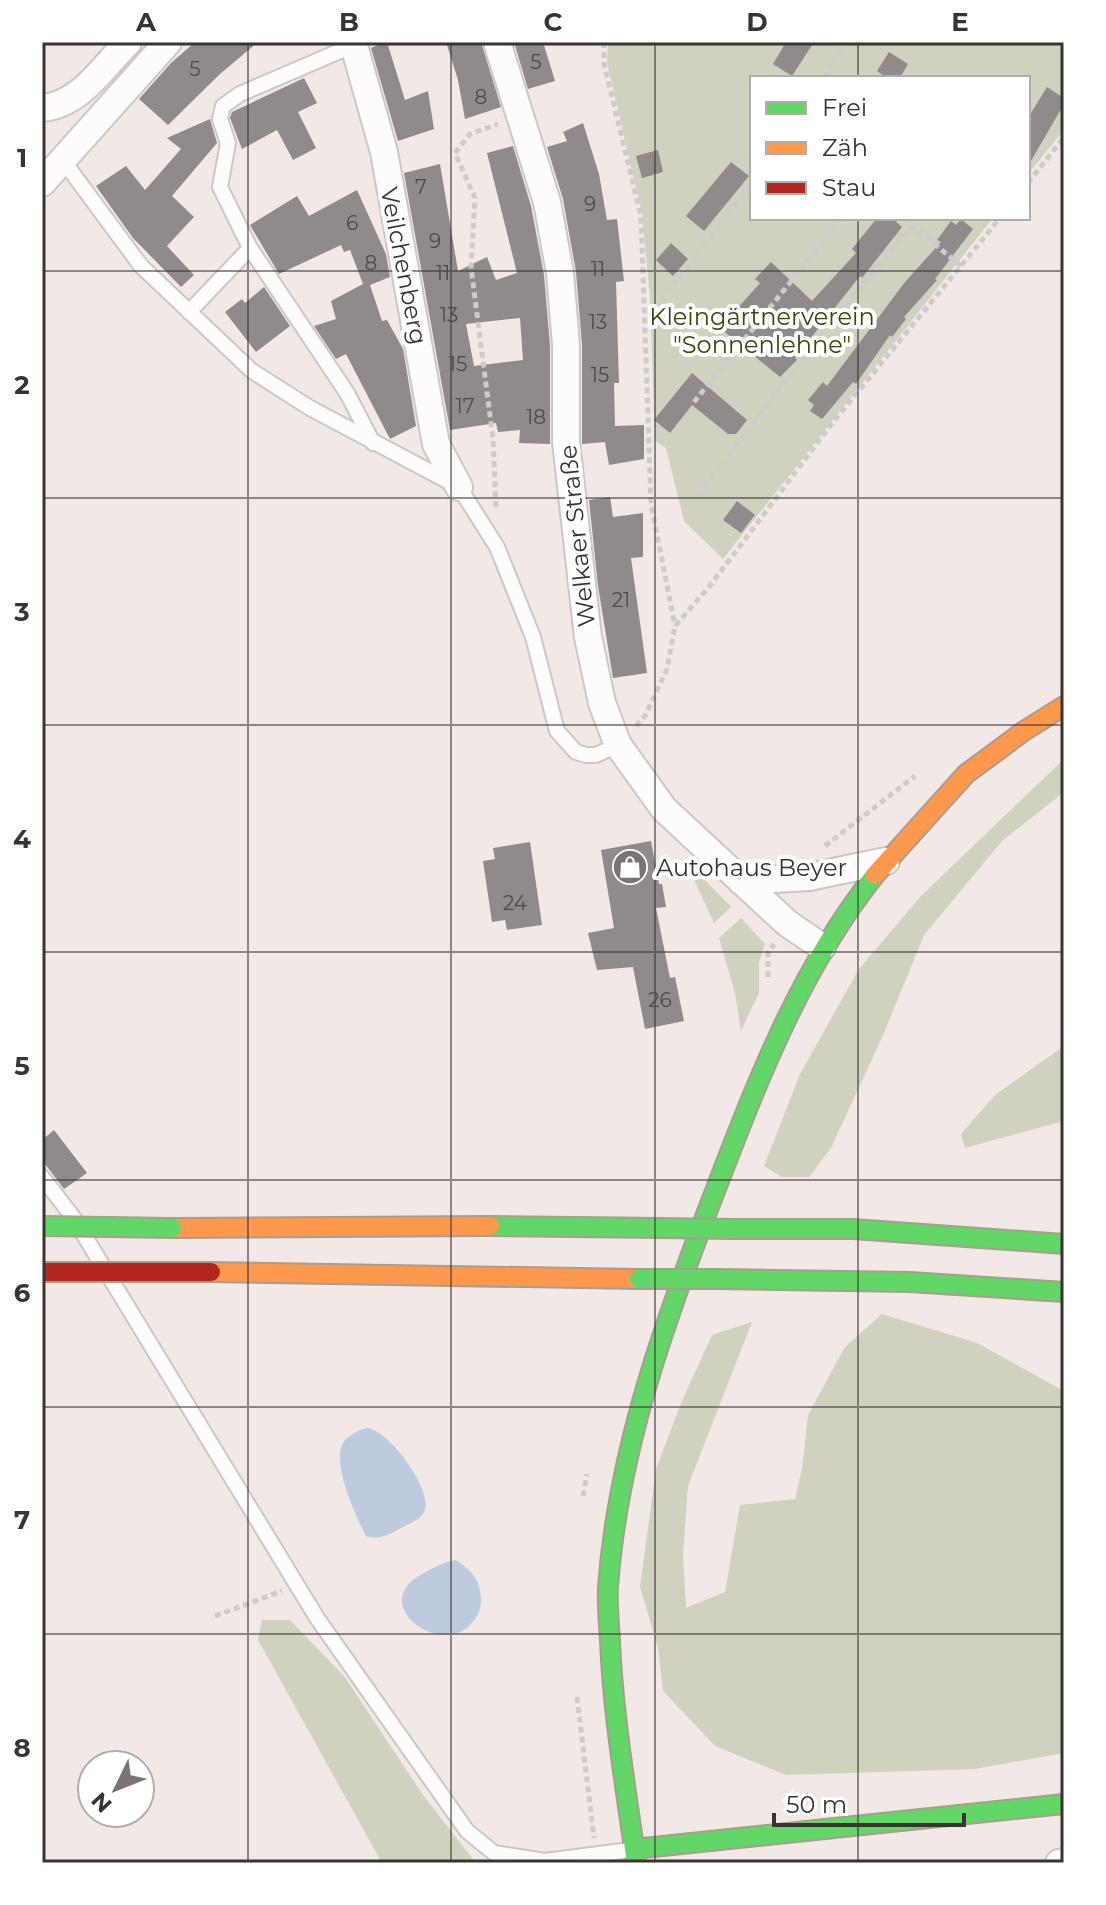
<svg xmlns="http://www.w3.org/2000/svg" width="1106" height="1905" viewBox="0 0 1106 1905" font-family="Montserrat,sans-serif">
<style>
.green{fill:#d0d1be}
.water{fill:#becade}
.building{fill:#908a8b;fill-rule:evenodd}
.lines{fill:none;stroke-linecap:round;stroke-linejoin:round}
.lane-casing{stroke:#cdc6c4;stroke-width:18}
.street-casing{stroke:#cdc6c4;stroke-width:30}
.fast-casing{stroke:#a69e8e;stroke-width:22}
.slow-casing{stroke:#a69e8e;stroke-width:22}
.path{stroke:#cecccb;stroke-width:5;stroke-dasharray:6 4;stroke-linecap:butt}
.lane{stroke:#fdfcfb;stroke-width:14}
.street{stroke:#fdfcfb;stroke-width:26}
.fast{stroke:#63d668;stroke-width:18}
.slow{stroke:#ff974d;stroke-width:18}
.fast-bridge-casing{stroke:#a69e8e;stroke-width:22;stroke-linecap:butt}
.jam-bridge-casing{stroke:#a69e8e;stroke-width:22;stroke-linecap:butt}
.fast-bridge{stroke:#63d668;stroke-width:18}
.jam-bridge{stroke:#b3261e;stroke-width:18}
.grid{fill:none;stroke:#393331;stroke-width:2;stroke-opacity:0.55}
.labels{text-anchor:middle;dominant-baseline:central;stroke-width:8;stroke-linejoin:round;paint-order:stroke}
.number-label{font-size:20px;fill:#4f4948}
.street-label{font-size:24px;fill:#393331;stroke:#fff}
.park-label{font-size:24px;fill:#3c470f;stroke:#fff}
.poi-label{font-size:24px;fill:#393331;stroke:#fff;text-anchor:start}
.neatline{fill:none;stroke:#393331;stroke-width:3}
.grid-label{font-size:26px;text-anchor:middle;font-weight:bold;fill:#393331}
</style>
<rect width="100%" height="100%" fill="#f2e9e7"/>
<path class="green" d="M 608,42 L 1064,42 L 1064,130 L 1028,174 L 1028,78 L 752,78 L 752,218 L 993,218 L 723,559 L 684,521 L 666,448 L 655,441 L 650,298 L 642,213 L 607,63 Z
M 1064,759 L 1064,792 L 1002,841 L 924,935 L 884,1033 L 831,1148 L 809,1177 L 782,1177 L 764,1166 L 800,1074 L 859,969 L 921,896 Z
M 685,860 L 731,907 L 714,923 Z
M 741,918 L 765,944 L 759,962 L 759,993 L 741,1031 L 735,993 L 719,938 Z
M 1064,1046 L 1064,1121 L 965,1148 L 961,1134 L 995,1095 Z
M 882,1314 L 977,1343 L 1064,1391 L 1064,1753 L 975,1769 L 786,1775 L 715,1746 L 663,1691 L 658,1648 L 640,1587 L 656,1469 L 681,1403 L 712,1335 L 752,1322 L 688,1486 L 683,1556 L 686,1608 L 725,1592 L 740,1505 L 795,1499 L 802,1469 L 808,1415 L 845,1347 Z
M 262,1620 L 290,1620 L 344,1676 L 423,1795 L 476,1863 L 382,1863 L 258,1640 Z"/>
<path class="water" d="M 367,1428 C 389,1430 432,1489 425,1510 C 422,1519 409,1524 401,1528 C 388,1535 380,1540 366,1536 C 356,1516 333,1467 342,1445 C 346,1436 358,1430 367,1428 Z
M 456,1560 C 472,1571 480,1579 481,1599 C 481,1611 477,1618 469,1626 C 437,1656 368,1603 422,1574 C 433,1568 443,1562 456,1560 Z"/>
<path class="building" d="M 195,42 L 258,42 L 220,74 L 168,125 L 139,99 L 171,63 Z
M 384,42 L 387,42 L 405,100 L 428,91 L 434,129 L 398,141 L 371,48 Z
M 446,42 L 481,42 L 501,107 L 465,119 L 458,80 Z
M 514,42 L 543,42 L 555,81 L 528,89 Z
M 786,42 L 814,42 L 792,76 L 773,64 Z
M 889,52 L 908,64 L 900,78 L 887,78 L 877,71 Z
M 304,78 L 317,103 L 298,112 L 316,148 L 293,160 L 277,130 L 242,149 L 230,118 L 232,112 Z
M 1047,87 L 1064,98 L 1064,104 L 1028,166 L 1028,118 Z
M 210,119 L 217,143 L 172,196 L 194,217 L 167,246 L 194,275 L 181,287 L 133,238 L 96,186 L 126,166 L 145,190 L 181,149 L 167,138 Z
M 583,123 L 599,174 L 607,220 L 617,219 L 624,281 L 616,282 L 619,383 L 614,383 L 615,426 L 644,425 L 644,459 L 609,465 L 605,442 L 582,444 L 582,345 L 576,272 L 563,199 L 547,147 L 567,141 L 563,132 Z
M 513,146 L 531,206 L 544,275 L 550,346 L 550,444 L 519,443 L 520,430 L 498,432 L 496,423 L 450,430 L 404,173 L 440,164 L 458,271 L 487,257 L 496,280 L 517,273 L 487,153 ZM 520,318 L 523,360 L 474,366 L 466,324 Z
M 658,150 L 663,172 L 642,178 L 636,156 Z
M 731,162 L 749,176 L 704,231 L 686,216 Z
M 357,190 L 386,254 L 390,277 L 370,285 L 382,321 L 387,320 L 403,349 L 416,426 L 390,439 L 346,354 L 336,359 L 314,326 L 336,319 L 331,301 L 363,284 L 350,250 L 344,252 L 341,245 L 279,274 L 250,225 L 297,196 L 309,216 Z
M 877,218 L 892,218 L 902,227 L 862,278 L 860,276 L 795,358 L 797,360 L 780,377 L 720,328 L 760,283 L 755,279 L 771,262 L 812,301 L 856,253 L 852,249 Z
M 961,219 L 973,229 L 935,279 L 937,280 L 904,317 L 906,319 L 892,337 L 890,335 L 856,384 L 853,382 L 822,419 L 810,411 L 814,405 L 808,400 L 823,382 L 827,386 L 905,282 L 941,242 L 937,240 L 951,221 L 956,225 Z
M 671,243 L 688,259 L 673,276 L 656,260 Z
M 264,287 L 290,326 L 256,352 L 225,312 L 242,299 L 245,303 Z
M 692,373 L 747,420 L 736,434 L 728,434 L 692,405 L 670,433 L 654,420 Z
M 610,497 L 613,517 L 643,513 L 643,557 L 631,558 L 647,673 L 613,678 L 598,586 L 589,500 Z
M 737,501 L 755,515 L 741,533 L 723,520 Z
M 651,841 L 659,884 L 662,884 L 666,907 L 656,908 L 670,978 L 675,977 L 684,1021 L 645,1029 L 633,967 L 597,970 L 588,933 L 614,928 L 601,850 Z
M 530,842 L 542,925 L 507,930 L 505,920 L 492,922 L 483,861 L 495,859 L 493,848 Z
M 54,1130 L 87,1173 L 64,1189 L 42,1160 L 42,1140 Z"/>
<g class="lines">
<g class="lane-casing">
<path id="lane" d="M 354,45 L 240,94 L 223,106 L 220,119 L 228,143 L 220,187 L 250,248 L 347,393 L 373,443
M 62,159 L 141,266 L 252,371 L 310,408 L 459,487 L 497,547 L 533,637 L 557,731 L 576,752 L 586,755 L 596,755 L 618,745
M 189,312 L 250,248
M 42,1177 L 73,1217 L 317,1618 L 467,1831 L 494,1853 L 545,1861 L 630,1850"/>
</g>
<g class="street-casing">
<path id="street" d="M 353,42 L 384,152 L 436,444 L 459,487
M 497,42 L 547,202 L 560,273 L 566,345 L 566,442 L 588,637 L 602,703 L 618,745 L 664,809 L 787,923 L 822,947
M 42,108 C 80,105 103,67 128,42
M 42,183 L 168,42
M 741,881 L 809,877 L 886,861
M 1059,1863 L 1064,1862"/>
</g>
<g class="fast-casing">
<path id="fast" d="M 490,1226 L 660,1228
M 735,1229 L 853,1229 L 1064,1244
M 717,1279 L 910,1282 L 1064,1292
M 634,1849 L 1064,1804
M 636,1863 C 626,1789 613,1715 610,1641 C 609,1623 607,1605 608,1587 C 618,1448 667,1315 717,1186 C 759,1077 801,968 875,875"/>
</g>
<g class="slow-casing">
<path id="slow" d="M 875,875 L 966,774 L 1024,731 L 1064,706
M 172,1228 L 490,1226
M 211,1272 L 639,1279"/>
</g>
<path class="path" d="M 604,42 L 604,64 L 641,216 L 651,504 L 675,626
M 824,78 L 843,42
M 1028,183 L 1064,137
M 903,218 L 961,266
M 654,309 L 752,185
M 694,402 L 842,218
M 698,495 L 823,332 L 912,226
M 496,507 L 493,439 L 471,267 L 475,198 L 455,153 L 470,134 L 498,124
M 636,726 L 645,716 L 667,669 L 675,626 L 709,587 L 830,426 L 1000,218
M 825,846 L 915,776
M 768,977 L 768,953 L 774,944
M 583,1496 L 587,1474
M 215,1616 L 282,1591
M 577,1697 L 594,1838"/>
<use href="#lane" class="lane"/>
<use href="#street" class="street"/>
<use href="#fast" class="fast"/>
<use href="#slow" class="slow"/>
<g class="fast-bridge-casing">
<path id="fast-bridge" d="M 42,1226 L 172,1228
M 660,1228 L 735,1229
M 639,1279 L 717,1279"/>
</g>
<g class="jam-bridge-casing">
<path id="jam-bridge" d="M 42,1272 L 211,1272"/>
</g>
<use href="#fast-bridge" class="fast-bridge"/>
<use href="#jam-bridge" class="jam-bridge"/>
</g>
<path class="grid" d="M 248,42 L 248,1863M 451,42 L 451,1863M 655,42 L 655,1863M 858,42 L 858,78M 858,218 L 858,1863M 42,271 L 1064,271M 42,498 L 1064,498M 42,725 L 1064,725M 42,952 L 1064,952M 42,1180 L 1064,1180M 42,1407 L 1064,1407M 42,1634 L 1064,1634"/>
<defs>
<g id="shop-disc" transform="scale(1.8)"><circle r="9.5" fill="#7a7371" stroke="#fff"/><path d="M-5-2.5h2.3a2.7 3.5 0 0 1 5.4 0H5L5.5 6h-11ZM-1.5-2.5h3a1.5 2.3 0 0 0-3 0Z" fill="#fff"/></g>
</defs>
<g fill-rule="evenodd">
<use href="#shop-disc" x="630" y="867"/>
</g>
<g class="labels">
<g class="number-label">
<text x="536" y="62">5</text>
<text x="195" y="69">5</text>
<text x="481" y="97">8</text>
<text x="421" y="187">7</text>
<text x="590" y="204">9</text>
<text x="352" y="223">6</text>
<text x="435" y="241">9</text>
<text x="371" y="263">8</text>
<text x="598" y="269">11</text>
<text x="443" y="273">11</text>
<text x="449" y="315">13</text>
<text x="598" y="322">13</text>
<text x="458" y="364">15</text>
<text x="600" y="375">15</text>
<text x="465" y="406">17</text>
<text x="536" y="417">18</text>
<text x="621" y="600">21</text>
<text x="515" y="903">24</text>
<text x="660" y="1000">26</text>
</g>
<g class="street-label">
<text transform="translate(404 266) rotate(79)">Veilchenberg</text>
<text transform="translate(577 536) rotate(-96)">Welkaer Straße</text>
</g>
<g class="park-label">
<text x="762" y="316">Kleingärtnerverein<tspan x="762" dy="28">"Sonnenlehne"</tspan></text>
</g>
<g class="poi-label">
<text x="656" y="867">Autohaus Beyer</text>
</g>
</g>
<rect width="1106" height="1905" fill="none" stroke="#ffffff" stroke-width="88"/>
<rect x="750" y="76" width="280" height="144" fill="#ffffff" stroke="#b0adad" stroke-width="2"/>
<rect x="766" y="102" width="40" height="12" fill="#63d668" stroke="#b0adad" stroke-width="2"/>
<text x="822" y="116" font-size="24" fill="#393331">Frei</text>
<rect x="766" y="142" width="40" height="12" fill="#ff974d" stroke="#b0adad" stroke-width="2"/>
<text x="822" y="156" font-size="24" fill="#393331">Zäh</text>
<rect x="766" y="182" width="40" height="12" fill="#b3261e" stroke="#b0adad" stroke-width="2"/>
<text x="822" y="196" font-size="24" fill="#393331">Stau</text>
<g transform="translate(116 1789) rotate(227)"><circle r="38" fill="#ffffff" stroke="#b0adad" stroke-width="2"/>
<path d="M0-6L14 30L0 20L-14 30Z" fill="#7a7371"/>
<text y="-12" font-size="22" font-weight="bold" text-anchor="middle" fill="#393331">N</text>
</g>
<path d="M774 1813v12h190v-12" fill="none" stroke="#393331" stroke-width="4"/>
<text x="786" y="1813" font-size="24" fill="#393331" stroke="#ffffff" stroke-width="6" paint-order="stroke">50 m</text>
<rect x="44" y="44" width="1018" height="1817" class="neatline"/>
<g class="grid-label">
<text x="146" y="31">A</text>
<text x="349" y="31">B</text>
<text x="553" y="31">C</text>
<text x="757" y="31">D</text>
<text x="960" y="31">E</text>
<text x="22" y="167">1</text>
<text x="22" y="394">2</text>
<text x="22" y="621">3</text>
<text x="22" y="848">4</text>
<text x="22" y="1075">5</text>
<text x="22" y="1302">6</text>
<text x="22" y="1529">7</text>
<text x="22" y="1757">8</text>
</g>
</svg>
